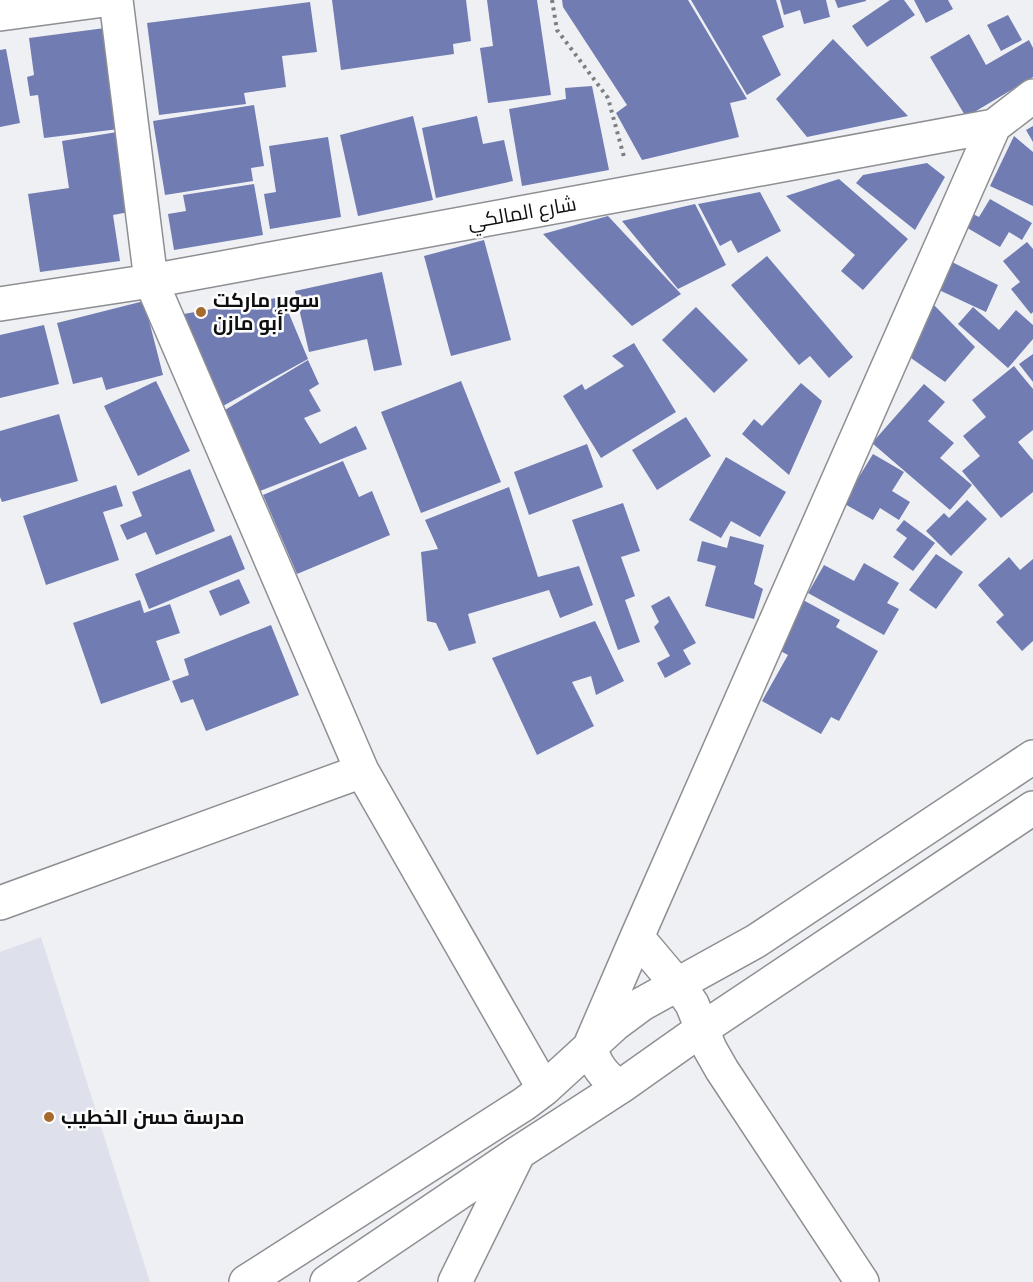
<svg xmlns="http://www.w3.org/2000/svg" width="1033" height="1282" viewBox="0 0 1033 1282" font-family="Karla,Cairo,sans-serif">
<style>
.built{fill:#dee1eb}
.building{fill:#707cb2}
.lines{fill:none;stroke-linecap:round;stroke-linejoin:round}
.minor-casing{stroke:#8e8f92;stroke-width:36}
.path{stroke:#7d7e80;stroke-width:4;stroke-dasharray:3 4.5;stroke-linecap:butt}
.minor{stroke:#fff;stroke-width:33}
.poi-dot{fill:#a66b2c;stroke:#fefefe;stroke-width:2}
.labels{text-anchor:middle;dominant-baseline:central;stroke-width:5;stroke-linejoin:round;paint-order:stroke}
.street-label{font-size:20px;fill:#0d0e0f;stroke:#fefefe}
.poi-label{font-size:20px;font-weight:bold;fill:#0d0e0f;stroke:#fefefe;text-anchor:start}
</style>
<rect width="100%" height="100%" fill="#eff0f4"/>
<path class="built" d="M 41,937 L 150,1282 L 0,1282 L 0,952 Z"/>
<path class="building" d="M 332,0 L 466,0 L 471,41 L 453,44 L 454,54 L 341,70 Z
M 487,0 L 537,0 L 551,95 L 488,103 L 480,48 L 493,46 Z
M 562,0 L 688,0 L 747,99 L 730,103 L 739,137 L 642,160 L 616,113 L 627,105 L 563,7 Z
M 691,0 L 776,0 L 784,27 L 762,36 L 781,75 L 747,95 Z
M 780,0 L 826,0 L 830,17 L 804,24 L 800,10 L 784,15 Z
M 835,0 L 866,0 L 866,1 L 838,8 Z
M 890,0 L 904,0 L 915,15 L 867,47 L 852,26 Z
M 914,0 L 948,0 L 953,9 L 926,23 Z
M 310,2 L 317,52 L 282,56 L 286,87 L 244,93 L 246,104 L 159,115 L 147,23 Z
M 1008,15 L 1022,40 L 1001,51 L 987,25 Z
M 105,28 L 119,129 L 44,138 L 38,95 L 30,96 L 27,77 L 34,75 L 29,38 Z
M 969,34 L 986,65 L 1029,40 L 1033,48 L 1033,77 L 966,117 L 930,57 Z
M 833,39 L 908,116 L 807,137 L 776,99 Z
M 6,49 L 20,123 L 0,127 L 0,50 Z
M 592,86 L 609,170 L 522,186 L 509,109 L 566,99 L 565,88 Z
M 254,105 L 264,166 L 251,168 L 253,181 L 165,195 L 153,121 Z
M 413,116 L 433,200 L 358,216 L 340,135 Z
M 477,116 L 483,144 L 504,140 L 513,181 L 436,198 L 422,128 Z
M 1033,126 L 1033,142 L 1026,130 Z
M 117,132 L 129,212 L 113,215 L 120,261 L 40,272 L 28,194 L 69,188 L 62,141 Z
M 1014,136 L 1033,152 L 1033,206 L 990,186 Z
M 328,137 L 341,217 L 270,229 L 264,194 L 276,192 L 269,146 Z
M 927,163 L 945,177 L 915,230 L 856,183 L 863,175 Z
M 839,179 L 908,239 L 863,290 L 841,271 L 855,255 L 786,196 Z
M 254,184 L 263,235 L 174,250 L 168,214 L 186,211 L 183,195 Z
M 760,192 L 781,231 L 738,253 L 731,240 L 720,246 L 698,204 Z
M 990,199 L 1032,223 L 1022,240 L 1009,232 L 1000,247 L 964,226 L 971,213 L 979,217 Z
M 695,204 L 726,265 L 678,289 L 622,221 Z
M 608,216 L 681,294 L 632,326 L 543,234 Z
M 484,240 L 511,340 L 451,356 L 424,256 Z
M 1027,242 L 1033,249 L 1033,312 L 1031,314 L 1011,289 L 1020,282 L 1003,261 Z
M 767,256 L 853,357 L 829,378 L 810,356 L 799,365 L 731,285 Z
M 952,262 L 998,285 L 986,312 L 939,290 Z
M 382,272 L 402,365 L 374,371 L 367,339 L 309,352 L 295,291 Z
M 282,297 L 308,359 L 223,406 L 172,316 Z
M 144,301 L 163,375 L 106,390 L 102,377 L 73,384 L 57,323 Z
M 933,304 L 975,347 L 945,382 L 911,358 Z
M 696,307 L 748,360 L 714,393 L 662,340 Z
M 973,307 L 999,330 L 1016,310 L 1033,325 L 1033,339 L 1008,368 L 958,324 Z
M 44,325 L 59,384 L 0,398 L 0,335 Z
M 634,343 L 676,412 L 601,458 L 563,396 L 582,384 L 585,390 L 624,366 L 612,356 Z
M 1033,354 L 1033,382 L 1019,364 Z
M 308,360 L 319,384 L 309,390 L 321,411 L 304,418 L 320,444 L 356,426 L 367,449 L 260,491 L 220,413 Z
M 1014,366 L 1033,389 L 1033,430 L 1018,442 L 1033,460 L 1033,492 L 1001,518 L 962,471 L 980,456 L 963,436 L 986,417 L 972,400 Z
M 156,381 L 190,451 L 138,476 L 104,406 Z
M 461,381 L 501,482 L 421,513 L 381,412 Z
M 801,383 L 822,401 L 789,475 L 742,434 L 754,419 L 762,426 Z
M 924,384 L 945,402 L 928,421 L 954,443 L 940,458 L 972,485 L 950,510 L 872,443 Z
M 59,414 L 78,481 L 2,502 L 0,497 L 0,431 Z
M 686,417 L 711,456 L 657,490 L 632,450 Z
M 587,444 L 603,487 L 529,515 L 514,472 Z
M 873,454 L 904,472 L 892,491 L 910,502 L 899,520 L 880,508 L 873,520 L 843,503 Z
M 726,457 L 786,492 L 760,537 L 731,521 L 721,538 L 689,520 Z
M 343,461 L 359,497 L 372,491 L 390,535 L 297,574 L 263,495 Z
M 190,469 L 215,531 L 156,555 L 146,532 L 127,540 L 120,525 L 142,516 L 132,492 Z
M 116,485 L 123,506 L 103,512 L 119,560 L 46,585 L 23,516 Z
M 509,487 L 538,577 L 579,566 L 593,605 L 560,618 L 549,590 L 468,614 L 476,643 L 449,651 L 436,623 L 427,621 L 421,552 L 438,549 L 425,520 Z
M 967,500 L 987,519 L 951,556 L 926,531 L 944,513 L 949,518 Z
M 623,503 L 640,551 L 621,557 L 635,596 L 625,600 L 640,642 L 618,650 L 572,520 Z
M 904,520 L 935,543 L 913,571 L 893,557 L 907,538 L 896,530 Z
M 231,535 L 245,569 L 149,609 L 135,574 Z
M 730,536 L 764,545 L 754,584 L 763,589 L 754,619 L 705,606 L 716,566 L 697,561 L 702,541 L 727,548 Z
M 936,554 L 963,572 L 936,609 L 909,590 Z
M 1009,557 L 1020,570 L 1033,559 L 1033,641 L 1022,651 L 996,622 L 1004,615 L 978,585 Z
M 864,563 L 899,583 L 887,603 L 899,609 L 884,635 L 808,593 L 824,565 L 854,581 Z
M 239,579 L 250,603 L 220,616 L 209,591 Z
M 669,596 L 696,643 L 683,650 L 691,664 L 665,678 L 657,663 L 670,656 L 654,627 L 659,622 L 651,606 Z
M 140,600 L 144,613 L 170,604 L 180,633 L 156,641 L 170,680 L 101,704 L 73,623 Z
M 803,600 L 840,620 L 836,627 L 878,651 L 839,721 L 831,717 L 821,734 L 762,701 L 788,655 L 775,648 Z
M 595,621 L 624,681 L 596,695 L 591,676 L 572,682 L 594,726 L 537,755 L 492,658 Z
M 271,625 L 299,695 L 206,731 L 193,699 L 181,703 L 172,681 L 189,675 L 184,659 Z"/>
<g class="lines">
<g class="minor-casing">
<path id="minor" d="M 116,0 L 151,281 L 362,771 L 544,1089
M 0,14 L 104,0
M 0,304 L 151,281 L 994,126 L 1033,96
M 0,903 L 362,771
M 637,937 L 685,994 L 692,1004 L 710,1049 L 722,1070 L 862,1282
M 620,1087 C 604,1077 595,1065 590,1046 L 637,937 L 994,126
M 246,1282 L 524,1104 L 544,1089 L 615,1024 L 642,1004 L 756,941 L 1033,757
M 327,1282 L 518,1153 L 620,1087 L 702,1029 L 1033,808
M 455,1282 L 518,1154"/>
</g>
<path class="path" d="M 552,0 L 557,30 L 608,98 L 624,157"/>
<use href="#minor" class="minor"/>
</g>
<g class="poi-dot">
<circle cx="201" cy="312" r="6"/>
<circle cx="49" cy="1117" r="6"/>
</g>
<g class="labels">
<g class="street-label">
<text transform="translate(522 213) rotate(-10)">شارع المالكي</text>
</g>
<g class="poi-label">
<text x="213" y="300">سوبر ماركت<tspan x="213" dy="23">أبو مازن</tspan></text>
<text x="61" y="1117">مدرسة حسن الخطيب</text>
</g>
</g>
</svg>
